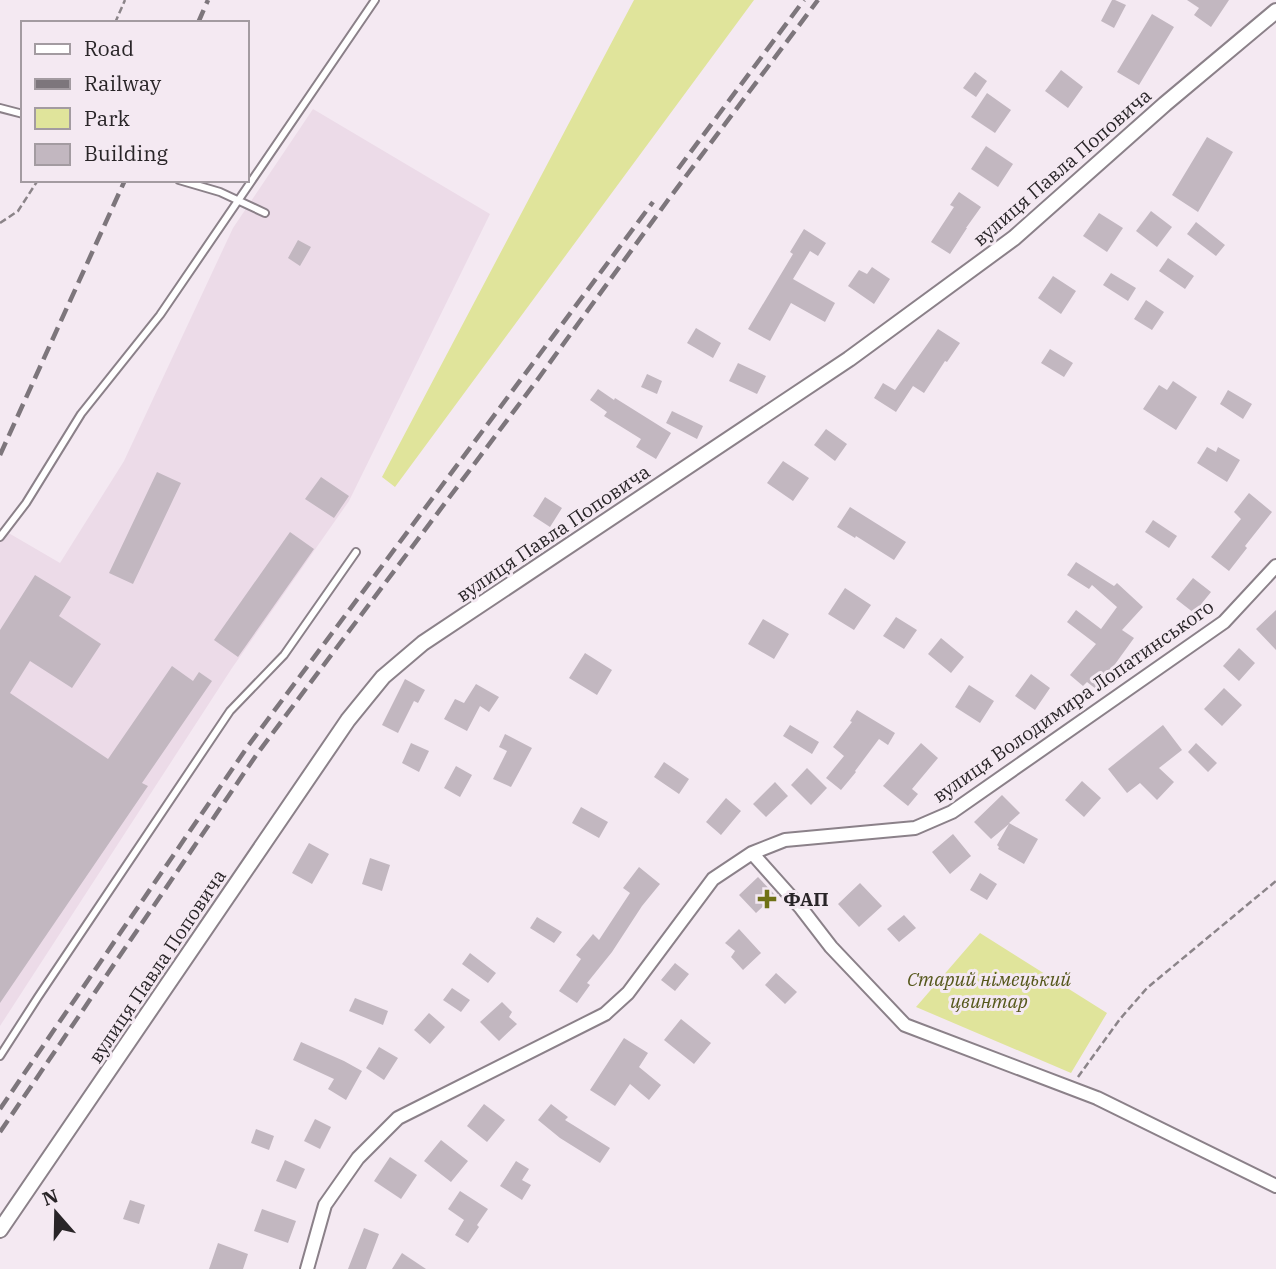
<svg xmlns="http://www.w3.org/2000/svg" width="1276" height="1269" viewBox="0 0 1276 1269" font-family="'IBM Plex Serif',serif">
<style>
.built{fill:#ecdbe8}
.green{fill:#e0e49b}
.building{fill:#c2b7c0}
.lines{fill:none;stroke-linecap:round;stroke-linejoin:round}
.service-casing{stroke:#8b8189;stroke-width:10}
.minor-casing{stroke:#8b8189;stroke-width:16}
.tertiary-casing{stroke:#8b8189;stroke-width:18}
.path{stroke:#8b8489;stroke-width:2.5;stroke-dasharray:7 3.5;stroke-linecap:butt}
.service{stroke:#fff;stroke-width:6}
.minor{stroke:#fff;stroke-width:12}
.tertiary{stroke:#fff;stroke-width:14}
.rail{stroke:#7d767c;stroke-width:4.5;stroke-dasharray:14 7;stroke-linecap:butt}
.poi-dot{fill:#6f7116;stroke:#f4e9f2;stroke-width:2.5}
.labels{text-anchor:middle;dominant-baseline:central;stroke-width:6;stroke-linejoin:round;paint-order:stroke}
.street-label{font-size:19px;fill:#292528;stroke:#f4e9f2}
.poi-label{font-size:19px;font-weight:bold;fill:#292528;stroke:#f4e9f2;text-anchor:start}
.park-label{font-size:19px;font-style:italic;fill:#56581c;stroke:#f4e9f2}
</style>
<rect width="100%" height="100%" fill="#f4e9f2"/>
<path class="built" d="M 313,109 L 490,214 L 349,501 L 232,668 L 0,1026 L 0,528 L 60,563 L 124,461 L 233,228 Z"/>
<path class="green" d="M 634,0 L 754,0 L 395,487 L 382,477 Z
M 980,933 L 1107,1013 L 1071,1073 L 916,1007 Z"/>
<path class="building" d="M 1112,0 L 1115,0 L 1126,5 L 1114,28 L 1101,21 Z
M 1187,0 L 1229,0 L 1211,27 L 1194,15 L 1199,8 Z
M 1152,14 L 1174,27 L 1139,85 L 1117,72 Z
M 1061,70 L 1083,87 L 1068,108 L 1045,91 Z
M 975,72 L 987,81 L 976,97 L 963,88 Z
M 987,93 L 1011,110 L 995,133 L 971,117 Z
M 1207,137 L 1233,152 L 1198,212 L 1172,195 Z
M 986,146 L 1013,164 L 998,187 L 971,169 Z
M 959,192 L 981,207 L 966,228 L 967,228 L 950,254 L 931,242 L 954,207 L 950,205 Z
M 1151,211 L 1172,227 L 1157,247 L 1136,231 Z
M 1099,213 L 1123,228 L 1107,252 L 1083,236 Z
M 1196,222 L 1225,245 L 1216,256 L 1187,234 Z
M 804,229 L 826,243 L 818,256 L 810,251 L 793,279 L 835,303 L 825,322 L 791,303 L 770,341 L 748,329 L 793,254 L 790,252 Z
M 298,240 L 311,247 L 300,266 L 288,258 Z
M 1168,258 L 1194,276 L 1185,289 L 1159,271 Z
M 872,267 L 890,279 L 874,304 L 848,286 L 859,270 L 867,274 Z
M 1111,273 L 1136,288 L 1128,301 L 1103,285 Z
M 1053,276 L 1076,291 L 1061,314 L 1038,298 Z
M 1146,300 L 1164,312 L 1152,330 L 1134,319 Z
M 696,328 L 721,343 L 713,358 L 687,343 Z
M 938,329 L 960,343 L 947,362 L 945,361 L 924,393 L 913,386 L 896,412 L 874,398 L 883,383 L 895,390 Z
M 1050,349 L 1073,363 L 1064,377 L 1041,363 Z
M 738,363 L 766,376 L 757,394 L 729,381 Z
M 647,374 L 662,381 L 657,394 L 641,387 Z
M 1173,381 L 1197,397 L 1176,430 L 1143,409 L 1159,385 L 1167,390 Z
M 598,389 L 614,400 L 615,398 L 671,433 L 656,459 L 636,447 L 641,439 L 604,416 L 607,412 L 590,400 Z
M 1228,390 L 1252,404 L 1243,419 L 1220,404 Z
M 672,411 L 703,426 L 697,439 L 666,423 Z
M 826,429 L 847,444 L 835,461 L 814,445 Z
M 1207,447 L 1216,452 L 1218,447 L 1240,460 L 1227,482 L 1197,463 Z
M 783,461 L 809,478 L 793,501 L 767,483 Z
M 157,472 L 181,483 L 133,584 L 109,573 Z
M 321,477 L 349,496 L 334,518 L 305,499 Z
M 1249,493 L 1272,512 L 1245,546 L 1247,548 L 1229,571 L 1211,557 L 1241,519 L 1234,512 Z
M 545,497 L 562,508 L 550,527 L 533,516 Z
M 850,507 L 906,542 L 894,560 L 856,536 L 855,538 L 837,527 Z
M 1153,520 L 1177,536 L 1169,548 L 1145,532 Z
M 290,532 L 314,549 L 238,657 L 214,640 Z
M 1076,562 L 1114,586 L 1117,583 L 1143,607 L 1122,630 L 1134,638 L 1105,678 L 1109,681 L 1100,692 L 1087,682 L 1083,686 L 1070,675 L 1096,644 L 1067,622 L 1076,610 L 1101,629 L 1117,607 L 1092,585 L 1089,589 L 1067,575 Z
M 35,575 L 71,597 L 59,616 L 101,644 L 72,688 L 30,661 L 10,693 L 108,759 L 172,666 L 193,681 L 199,672 L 212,681 L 142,783 L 148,786 L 0,1003 L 0,630 Z
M 1193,578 L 1211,592 L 1194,613 L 1176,599 Z
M 845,588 L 871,605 L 854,630 L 828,614 Z
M 1276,610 L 1276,650 L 1256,629 Z
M 896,617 L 917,630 L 904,649 L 883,636 Z
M 763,619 L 789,634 L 774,659 L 748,644 Z
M 941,638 L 964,657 L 951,673 L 928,654 Z
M 1239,648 L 1255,663 L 1239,681 L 1223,666 Z
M 585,653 L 612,670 L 597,695 L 569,678 Z
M 1031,674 L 1050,688 L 1035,710 L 1015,696 Z
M 405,679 L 425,690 L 418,703 L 414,701 L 398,733 L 382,725 Z
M 476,684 L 499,697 L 489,712 L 480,706 L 467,731 L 444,719 L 455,699 L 464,703 Z
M 969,685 L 994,701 L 980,723 L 955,707 Z
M 1224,688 L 1242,705 L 1222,726 L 1204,709 Z
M 857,710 L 895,733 L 888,745 L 879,739 L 855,771 L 856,772 L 841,790 L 826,778 L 844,756 L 833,747 L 852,722 L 850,721 Z
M 790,725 L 819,742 L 812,754 L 783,736 Z
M 1163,725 L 1182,750 L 1159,768 L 1174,782 L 1157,800 L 1140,783 L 1127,793 L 1108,769 Z
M 505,734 L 532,748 L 511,787 L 493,779 L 507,751 L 499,747 Z
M 411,743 L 429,751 L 419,772 L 402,763 Z
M 921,743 L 938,758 L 912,789 L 918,794 L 908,806 L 883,786 Z
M 1196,743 L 1217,763 L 1208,772 L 1188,752 Z
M 664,762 L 689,779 L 679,794 L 654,777 Z
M 456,766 L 472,775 L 460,797 L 444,788 Z
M 807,768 L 827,788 L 811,805 L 791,785 Z
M 1082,781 L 1101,798 L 1084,817 L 1065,800 Z
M 775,782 L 788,796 L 766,817 L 753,804 Z
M 1002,795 L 1020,813 L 1009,823 L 1038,839 L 1024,864 L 998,849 L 999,847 L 997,845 L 1009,824 L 991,839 L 974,822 Z
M 726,798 L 741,811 L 721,835 L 706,822 Z
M 581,807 L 608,822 L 599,838 L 572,823 Z
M 953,834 L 971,856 L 950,874 L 932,852 Z
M 309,843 L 329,854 L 312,884 L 292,873 Z
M 370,858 L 390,865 L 382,891 L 362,884 Z
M 639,867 L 660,884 L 642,906 L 612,952 L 587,983 L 590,985 L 577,1003 L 559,991 L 581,959 L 576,955 L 593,934 L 599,940 L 630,893 L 623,888 Z
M 980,873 L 997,884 L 987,900 L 970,890 Z
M 758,877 L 775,895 L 756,913 L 739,895 Z
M 860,883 L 882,906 L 859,927 L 838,904 Z
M 904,915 L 916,928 L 899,942 L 887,929 Z
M 537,917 L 562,932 L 554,943 L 530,928 Z
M 739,929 L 761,953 L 743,970 L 731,957 L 735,951 L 725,943 Z
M 470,953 L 496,973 L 488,983 L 462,964 Z
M 675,963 L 689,974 L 675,991 L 661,980 Z
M 776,973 L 797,992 L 785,1004 L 765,985 Z
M 452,988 L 470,1000 L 461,1012 L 443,1000 Z
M 355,998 L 388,1011 L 383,1025 L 349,1011 Z
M 502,1002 L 512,1012 L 509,1017 L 517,1024 L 499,1041 L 480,1022 Z
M 429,1013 L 445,1027 L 430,1044 L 414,1030 Z
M 681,1019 L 711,1043 L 694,1064 L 664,1040 Z
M 624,1038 L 648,1053 L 639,1067 L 661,1085 L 649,1100 L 630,1084 L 615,1106 L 590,1090 Z
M 301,1042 L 344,1061 L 362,1071 L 346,1100 L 328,1089 L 334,1079 L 293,1060 Z
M 379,1047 L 398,1058 L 384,1080 L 366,1068 Z
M 484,1104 L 505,1120 L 487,1142 L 467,1126 Z
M 551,1104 L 568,1117 L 565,1120 L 610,1148 L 600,1163 L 560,1138 L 538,1120 Z
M 315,1119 L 331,1127 L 320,1149 L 304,1141 Z
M 256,1129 L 274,1136 L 269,1150 L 251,1143 Z
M 441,1140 L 468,1161 L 451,1182 L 424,1161 Z
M 390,1157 L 417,1175 L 401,1199 L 374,1181 Z
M 285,1160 L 305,1169 L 296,1189 L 276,1181 Z
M 516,1161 L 529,1169 L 522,1180 L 531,1185 L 522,1200 L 500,1186 Z
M 460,1191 L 488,1209 L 477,1225 L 479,1227 L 468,1243 L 455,1235 L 464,1220 L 448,1209 Z
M 130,1200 L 145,1205 L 139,1224 L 123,1219 Z
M 262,1209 L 296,1221 L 288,1243 L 254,1231 Z
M 364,1228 L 379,1234 L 366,1269 L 348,1269 Z
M 218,1243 L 248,1254 L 243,1269 L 209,1269 Z
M 402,1253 L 426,1269 L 392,1269 Z"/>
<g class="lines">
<g class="service-casing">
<path id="service" d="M 0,108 L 23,114
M 179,180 L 220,192 L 265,213
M 0,537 L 26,503 L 81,414 L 160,315 L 375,0
M 0,1056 L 38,997 L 230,711 L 284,655 L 356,552"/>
</g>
<g class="minor-casing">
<path id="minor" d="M 752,853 L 801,908 L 831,947 L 905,1025 L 1097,1098 L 1276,1186
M 307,1269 L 325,1205 L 358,1158 L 398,1118 L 605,1014 L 628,993 L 713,879 L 752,853 L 785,840 L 915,828 L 952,812 L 1224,622 L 1276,566"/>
</g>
<g class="tertiary-casing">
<path id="tertiary" d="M 0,1230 L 348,720 L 383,677 L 423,643 L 849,359 L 1014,238 L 1165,104 L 1276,11"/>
</g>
<path class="path" d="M 115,23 L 125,0
M 0,223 L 18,211 L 38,180
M 1078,1077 L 1120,1019 L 1147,988 L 1276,881"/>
<use href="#service" class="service"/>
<use href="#minor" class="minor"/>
<use href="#tertiary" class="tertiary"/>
<path class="rail" d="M 198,23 L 208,0
M 678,169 L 804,0
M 0,455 L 125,180
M 0,1109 L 248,746 L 653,202
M 0,1132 L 257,754 L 535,383 L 668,200 L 818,0"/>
</g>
<path class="poi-dot" d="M763.5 888.5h7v7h7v7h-7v7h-7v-7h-7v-7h7z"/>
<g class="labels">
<g class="street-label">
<text transform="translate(1062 167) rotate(-41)">вулиця Павла Поповича</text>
<text transform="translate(553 533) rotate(-34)">вулиця Павла Поповича</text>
<text transform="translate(1073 701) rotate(-35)">вулиця Володимира Лопатинського</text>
<text transform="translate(157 966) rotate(-56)">вулиця Павла Поповича</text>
</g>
<g class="poi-label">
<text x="783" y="899">ФАП</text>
</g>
<g class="park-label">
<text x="989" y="979">Старий німецький<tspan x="989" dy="22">цвинтар</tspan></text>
</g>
</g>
<rect x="21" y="21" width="228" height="161" fill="#f4e9f2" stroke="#a39ba1" stroke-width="2"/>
<rect x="35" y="44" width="35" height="10" fill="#ffffff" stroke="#a39ba1" stroke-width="2"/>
<text x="84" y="56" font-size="21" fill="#292528">Road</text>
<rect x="35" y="79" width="35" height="10" fill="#7d767c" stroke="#a39ba1" stroke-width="2"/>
<text x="84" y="91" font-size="21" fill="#292528">Railway</text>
<rect x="35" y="108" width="35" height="21" fill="#e0e49b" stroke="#a39ba1" stroke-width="2"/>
<text x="84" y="126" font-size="21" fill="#292528">Park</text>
<rect x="35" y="144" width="35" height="21" fill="#c2b7c0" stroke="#a39ba1" stroke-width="2"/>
<text x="84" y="161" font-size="21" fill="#292528">Building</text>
<g transform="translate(56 1213) rotate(340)" stroke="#f4e9f2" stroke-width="5" paint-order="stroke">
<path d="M0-5L12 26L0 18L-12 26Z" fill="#292528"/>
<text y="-10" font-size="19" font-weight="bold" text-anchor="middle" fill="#292528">N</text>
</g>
</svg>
